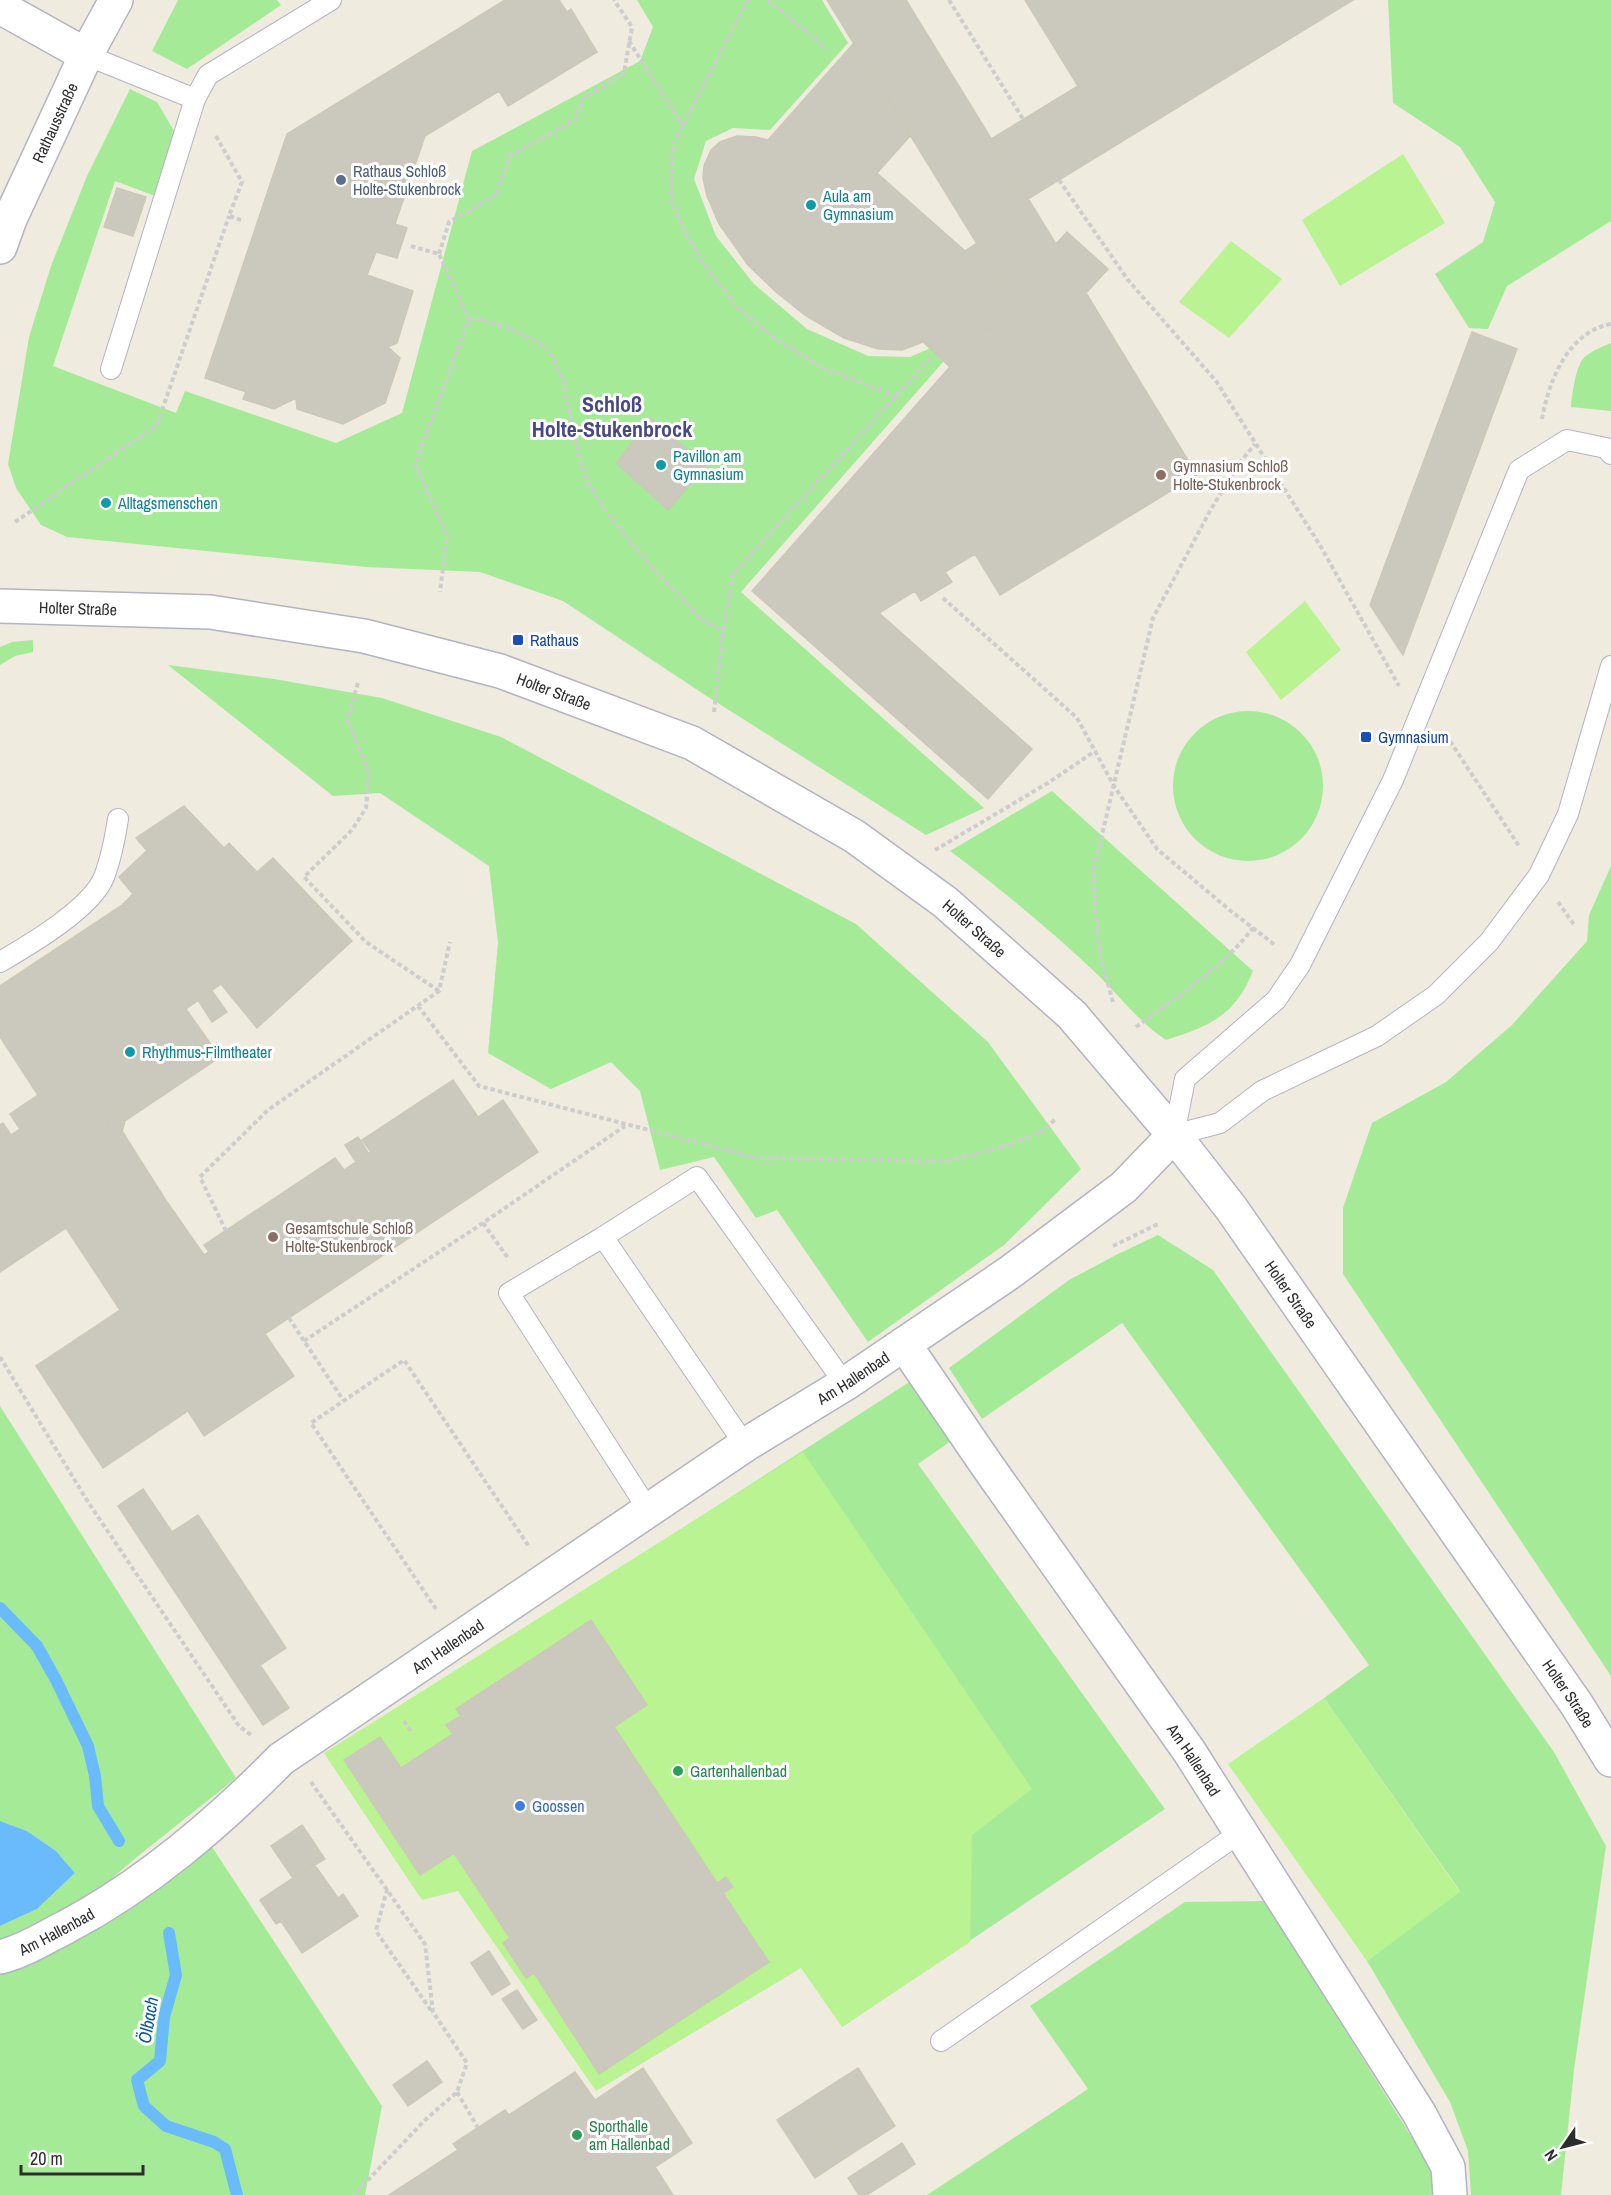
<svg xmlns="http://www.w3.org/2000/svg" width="1611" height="2195" viewBox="0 0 1611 2195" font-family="'Archivo Narrow',sans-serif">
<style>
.green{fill:#a5eb97}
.pitch{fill:#b9f392}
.water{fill:#69bbfb}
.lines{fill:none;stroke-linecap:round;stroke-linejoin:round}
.stream{stroke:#69bbfb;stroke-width:12}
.building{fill:#cbc9bd;stroke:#ccc8b8;stroke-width:1.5}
.service-casing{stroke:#b3b3c2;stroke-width:22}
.minor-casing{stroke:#b3b3c2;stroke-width:36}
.tertiary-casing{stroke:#b3b3c2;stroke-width:36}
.path{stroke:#cdcdcd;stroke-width:4;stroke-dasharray:4.5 3;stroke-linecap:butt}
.service{stroke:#fff;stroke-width:20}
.minor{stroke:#fff;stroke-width:33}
.tertiary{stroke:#fff;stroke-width:33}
.service-dot{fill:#5c6f8a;stroke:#fff;stroke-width:2}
.culture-dot{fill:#0f9aa8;stroke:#fff;stroke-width:2}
.education-dot{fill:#8d6e63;stroke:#fff;stroke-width:2}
.transit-dot{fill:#1a4fb4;stroke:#fff;stroke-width:2}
.leisure-dot{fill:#2e9e5b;stroke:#fff;stroke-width:2}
.shop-dot{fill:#3f7fe0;stroke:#fff;stroke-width:2}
.labels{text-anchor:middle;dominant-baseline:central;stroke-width:6;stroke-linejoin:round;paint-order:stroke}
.street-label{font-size:16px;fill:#2d2d2d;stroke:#fff}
.service-label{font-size:16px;fill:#4e5e75;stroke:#fff;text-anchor:start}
.culture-label{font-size:16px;fill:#0d838f;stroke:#fff;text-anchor:start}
.education-label{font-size:16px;fill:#785e54;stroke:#fff;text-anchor:start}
.transit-label{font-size:16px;fill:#164399;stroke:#fff;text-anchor:start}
.leisure-label{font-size:16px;fill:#27864d;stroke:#fff;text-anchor:start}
.shop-label{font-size:16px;fill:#366cbe;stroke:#fff;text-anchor:start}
.water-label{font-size:18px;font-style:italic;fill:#0055af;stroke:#fff}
.district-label{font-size:22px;font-weight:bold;fill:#484984;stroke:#fff}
</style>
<rect width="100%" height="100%" fill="#f0ebdf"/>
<path class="green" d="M 178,0 L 277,0 L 281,5 L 187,69 L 152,51 Z
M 637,0 L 822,0 L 848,43 L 770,130 L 733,128 L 706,141 L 694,179 L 716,236 L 754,284 L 807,329 L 868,356 L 910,357 L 933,347 L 958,345 L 741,592 L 984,808 L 926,835 L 702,693 L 563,601 L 480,572 L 366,567 L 67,537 L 41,525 L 16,488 L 8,464 L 29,337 L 51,266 L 87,176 L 130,89 L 157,102 L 177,136 L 155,196 L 115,181 L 53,366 L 176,413 L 185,391 L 336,443 L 402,413 L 472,151 L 640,61 L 653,27 Z
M 1388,0 L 1611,0 L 1611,221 L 1507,286 L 1488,329 L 1469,328 L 1435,274 L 1483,242 L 1495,202 L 1460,147 L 1393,103 Z
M 1611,343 L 1611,411 L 1571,407 C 1572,395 1575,371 1582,360 C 1588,352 1602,347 1611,343 Z
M 33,640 L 33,652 L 15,656 L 0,665 L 0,647 L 12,642 Z
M 168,665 L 274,679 L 382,698 L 501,737 L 856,924 L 988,1042 L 1081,1169 L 1004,1245 L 868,1342 L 777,1210 L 756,1218 L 714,1157 L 660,1170 L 640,1091 L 611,1062 L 551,1089 L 488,1053 L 498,943 L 489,866 L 380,793 L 333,796 Z
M1173 786a75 75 0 1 1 150 0a75 75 0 1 1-150 0Z
M 1052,791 L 1253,971 C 1235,1016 1210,1026 1166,1040 C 1140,1023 1121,998 1099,976 C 1052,931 1002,890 950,851 Z
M 1611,866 L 1611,1676 L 1343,1274 L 1343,1208 L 1372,1123 L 1446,1082 L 1512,1025 L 1587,941 L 1589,915 Z
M 1158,1235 L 1213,1270 L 1554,1752 L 1606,1846 L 1574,2070 L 1561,2195 L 1471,2195 L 1468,2151 L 1450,2102 L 1367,1961 L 1460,1891 L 1324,1698 L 1369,1665 L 1122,1323 L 982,1419 L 949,1368 L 1069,1280 L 1116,1255 Z
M 914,1379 L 951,1441 L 918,1464 L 1165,1809 L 842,2027 L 613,1573 Z
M 0,1406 L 236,1778 L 137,1857 L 82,1904 L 0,1943 L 0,1926 L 37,1909 L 75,1873 L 56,1851 L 27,1831 L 0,1821 Z
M 212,1847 L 382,2106 L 365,2195 L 0,2195 L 0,1971 L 106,1923 Z
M 1265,1901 L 1435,2175 L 1436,2195 L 927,2195 L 1088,2089 L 1030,2006 L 1185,1902 Z"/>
<path class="pitch" d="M 1403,154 L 1445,223 L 1340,286 L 1302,220 Z
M 1231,241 L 1282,279 L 1229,338 L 1179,302 Z
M 1305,601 L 1341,650 L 1281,700 L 1246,652 Z
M 803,1452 L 1032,1789 L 972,1835 L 970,1942 L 842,2027 L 801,1968 L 596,2091 L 458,1891 L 422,1900 L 324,1753 Z
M 1324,1698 L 1460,1892 L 1367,1961 L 1228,1764 Z"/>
<path class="water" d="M 0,1821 L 27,1831 L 56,1851 L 75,1873 L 37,1909 L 0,1926 Z"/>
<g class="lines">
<path class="stream" d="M 0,1608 L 37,1646 L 56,1680 L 88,1746 L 95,1776 L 98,1806 L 119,1841
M 169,1933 L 176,1975 L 164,2017 L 160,2061 L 137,2080 L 144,2106 L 166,2126 L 214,2142 L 225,2149 L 237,2195"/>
</g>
<path class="building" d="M 505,0 L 559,0 L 567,12 L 571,9 L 597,52 L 508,106 L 499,91 L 425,136 L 395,224 L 407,228 L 397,258 L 376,252 L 367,275 L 413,291 L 397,343 L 388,347 L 400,358 L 385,403 L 343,424 L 297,409 L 296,398 L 274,409 L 243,399 L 246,392 L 205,378 L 287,134 Z
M 827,0 L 906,0 L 1056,244 L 1067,232 L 1108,269 L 1086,293 L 1197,475 L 1000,595 L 975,554 L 945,572 L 952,582 L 937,591 L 921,601 L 915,591 L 879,613 L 1032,749 L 988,799 L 752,591 L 985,327 L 989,331 L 1014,304 Z
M 1025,0 L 1353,0 L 1028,199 L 991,139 L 1078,86 Z
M 854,43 L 911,135 L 877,173 L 965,251 L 977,243 L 1014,304 L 989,331 L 985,327 L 950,367 L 923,342 L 902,350 L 878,349 L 844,338 L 806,316 L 776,292 L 748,265 L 719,224 L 707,196 L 703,178 L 704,166 L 711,150 L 720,142 L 737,136 L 756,137 L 768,140 Z
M 117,188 L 146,197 L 133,236 L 104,227 Z
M 1472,332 L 1517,349 L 1403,655 L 1370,605 Z
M 651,418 L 706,466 L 668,510 L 616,463 Z
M 184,806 L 224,848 L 229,843 L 257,872 L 273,858 L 352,941 L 257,1028 L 221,984 L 186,1009 L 215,1050 L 106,1123 L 111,1130 L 122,1131 L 165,1199 L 204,1255 L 209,1252 L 204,1245 L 335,1158 L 344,1170 L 371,1152 L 362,1140 L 453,1080 L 478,1117 L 503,1100 L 538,1152 L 265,1334 L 294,1376 L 204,1436 L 188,1411 L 103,1468 L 36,1366 L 120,1310 L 66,1228 L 0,1272 L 0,1125 L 3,1123 L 11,1135 L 20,1129 L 10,1114 L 38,1095 L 0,1037 L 0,986 L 122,905 L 133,894 L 119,877 L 157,841 L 148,830 Z
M 148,830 L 157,841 L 147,851 L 136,838 Z
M 212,991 L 227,1012 L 212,1022 L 198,1000 Z
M 215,1050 L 220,1057 L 125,1121 L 122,1132 L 111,1130 L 106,1123 Z
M 358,1137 L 369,1154 L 356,1162 L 345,1145 Z
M 143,1489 L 172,1532 L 198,1515 L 286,1648 L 260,1665 L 289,1708 L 263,1725 L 118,1506 Z
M 591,1620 L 602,1637 L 569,1659 L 558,1642 Z
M 602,1637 L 647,1705 L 614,1727 L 717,1883 L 726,1877 L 733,1887 L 723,1893 L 769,1962 L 599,2074 L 534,1973 L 526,1978 L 503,1943 L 510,1938 L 454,1853 L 420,1875 L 344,1760 L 380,1737 L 401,1768 L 453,1734 L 446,1725 L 461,1716 L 456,1709 L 558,1642 L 569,1659 Z
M 302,1825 L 325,1859 L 293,1878 L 271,1846 Z
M 314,1864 L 338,1898 L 343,1894 L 358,1916 L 302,1953 L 281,1921 L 276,1924 L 260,1900 Z
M 489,1951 L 510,1984 L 492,1995 L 471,1963 Z
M 517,1990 L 537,2020 L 523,2029 L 502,1999 Z
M 427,2061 L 442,2082 L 408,2106 L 393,2085 Z
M 643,2068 L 692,2143 L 655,2167 L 673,2195 L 389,2195 L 458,2150 L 453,2144 L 505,2110 L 509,2115 L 575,2072 L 595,2100 Z
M 858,2068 L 895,2126 L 842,2160 L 805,2102 Z
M 805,2102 L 842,2160 L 815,2178 L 777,2120 Z
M 902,2143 L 915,2164 L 867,2195 L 859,2195 L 848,2178 Z"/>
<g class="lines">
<g class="service-casing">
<path id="service" d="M 86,55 L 195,99 L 111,369
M 195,99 L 208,75 L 331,0
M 1611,454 L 1606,448 L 1567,440 L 1519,470 L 1393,780 L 1300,965 L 1276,1000 L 1185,1079 L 1174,1135 L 1220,1123 L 1262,1091 L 1377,1036 L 1436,995 L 1489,942 L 1539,875 L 1568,814 L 1611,666
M 0,962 C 29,945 91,909 104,877 C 111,859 115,838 118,819
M 603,1237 L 509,1293 L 649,1511
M 745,1445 L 603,1237 L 697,1177 L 845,1384
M 941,2041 L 1241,1832"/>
</g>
<g class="minor-casing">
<g id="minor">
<path d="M 0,7 L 86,55"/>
<path id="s1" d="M 0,247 L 10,219 L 86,55 L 116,0"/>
<path id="s2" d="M 904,1344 L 986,1464 L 1189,1751 L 1419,2113 L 1448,2167 L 1450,2195"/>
<path id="s3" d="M 0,1957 C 24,1951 44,1938 66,1927 C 147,1884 217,1824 281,1759 L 745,1445 L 845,1384 L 1009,1273 L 1124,1187 L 1174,1135"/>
</g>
</g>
<g class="tertiary-casing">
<g id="tertiary">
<path id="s4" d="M 0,606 L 210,612 L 364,636 L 500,671 L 692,743 L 854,836 L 945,902 L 1072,1015 L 1174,1135 L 1231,1208 L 1577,1705 L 1611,1760"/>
</g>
</g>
<path class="path" d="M 748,0 L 673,144 L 671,199 L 686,235 L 711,275 L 739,309 L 772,336 L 820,367 L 896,396
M 768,0 L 827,49
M 949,0 L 1023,119
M 629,41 L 682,125
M 216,136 L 242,182 L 229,216 L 244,221
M 1059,180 L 1128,280 L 1216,381 L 1321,547 L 1399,686
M 411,246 L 439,254 L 469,319 L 415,464 L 447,535 L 440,592
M 439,254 L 449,222 L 496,195 L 510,156 L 575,120 L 583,99 L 624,73 L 632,27 L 614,0
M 469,319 L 483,320 L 509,328 L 541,344 L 553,356 L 562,378 L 578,455 L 587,482 L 605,510 L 646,561 L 699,617 L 723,632
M 1542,419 C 1549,380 1568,332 1611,324
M 15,522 L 157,425 L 229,216
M 943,598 L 1077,718 L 1114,786 L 1157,849 L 1232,912 L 1275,945
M 358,683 L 347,720 L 369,772 L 366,808 L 352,830 L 304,877 L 366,942 L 439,991
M 714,712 L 723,632 L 733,574 L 931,358
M 1446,735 L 1519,846
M 935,850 L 1048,783 L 1095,751
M 1558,902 L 1575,926
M 1113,1002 L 1100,955 L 1095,908 L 1094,869 L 1153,618 L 1210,511 L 1240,462 L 1255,444
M 418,1006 L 479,1086 L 757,1158 L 947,1161 L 1002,1147 L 1041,1132 L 1057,1118
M 1136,1027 C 1178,996 1221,969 1253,928
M 483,1223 L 508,1258
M 226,1231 L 200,1177 L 268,1110 L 439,991 L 450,942
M 1113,1246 L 1158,1224
M 289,1318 L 343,1400
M 304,1341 L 483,1223 L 625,1126
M 0,1357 L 88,1502 L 239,1726 L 251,1735
M 436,1609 L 311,1423 L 404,1360 L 530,1548
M 404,1721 L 412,1733
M 311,1782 L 425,1944 L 433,2012 L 467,2063 L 457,2092 L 424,2121 L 354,2195
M 387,1889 L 376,1931 L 432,2012
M 457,2092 L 478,2128"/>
<use href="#service" class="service"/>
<use href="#minor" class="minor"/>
<use href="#tertiary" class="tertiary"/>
</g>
<circle class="service-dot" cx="341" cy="180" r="6"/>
<g class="culture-dot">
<circle cx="811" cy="205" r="6"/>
<circle cx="661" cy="465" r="6"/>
<circle cx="106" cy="503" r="6"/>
<circle cx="130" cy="1052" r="6"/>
</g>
<g class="education-dot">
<circle cx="1161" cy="475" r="6"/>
<circle cx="273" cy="1237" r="6"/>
</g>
<g class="transit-dot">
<rect x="512" y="634" width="12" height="12" rx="3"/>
<rect x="1360" y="731" width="12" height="12" rx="3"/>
</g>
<g class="leisure-dot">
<circle cx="678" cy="1771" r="6"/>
<circle cx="577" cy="2135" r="6"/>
</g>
<circle class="shop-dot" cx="520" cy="1806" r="6"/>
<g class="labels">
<g class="street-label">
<text stroke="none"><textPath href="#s1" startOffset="136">Rathausstraße</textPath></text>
<text stroke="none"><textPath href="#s4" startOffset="78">Holter Straße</textPath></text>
<text stroke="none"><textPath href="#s4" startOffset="564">Holter Straße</textPath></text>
<text stroke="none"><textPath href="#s4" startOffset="1050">Holter Straße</textPath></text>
<text stroke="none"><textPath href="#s4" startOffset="1536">Holter Straße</textPath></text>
<text stroke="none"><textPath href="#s3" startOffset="1034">Am Hallenbad</textPath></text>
<text stroke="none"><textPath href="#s3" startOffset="548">Am Hallenbad</textPath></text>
<text stroke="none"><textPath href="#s4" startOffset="2022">Holter Straße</textPath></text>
<text stroke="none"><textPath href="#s2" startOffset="507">Am Hallenbad</textPath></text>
<text stroke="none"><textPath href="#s3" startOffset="62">Am Hallenbad</textPath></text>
</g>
<g class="service-label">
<text x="353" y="171">Rathaus Schloß<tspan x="353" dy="18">Holte-Stukenbrock</tspan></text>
</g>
<g class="culture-label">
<text x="823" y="196">Aula am<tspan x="823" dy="18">Gymnasium</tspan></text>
<text x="673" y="456">Pavillon am<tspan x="673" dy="18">Gymnasium</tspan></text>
<text x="118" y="503">Alltagsmenschen</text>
<text x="142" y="1052">Rhythmus-Filmtheater</text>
</g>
<g class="education-label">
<text x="1173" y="466">Gymnasium Schloß<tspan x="1173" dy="18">Holte-Stukenbrock</tspan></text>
<text x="285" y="1228">Gesamtschule Schloß<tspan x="285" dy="18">Holte-Stukenbrock</tspan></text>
</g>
<g class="transit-label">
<text x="530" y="640">Rathaus</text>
<text x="1378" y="737">Gymnasium</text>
</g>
<g class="leisure-label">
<text x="690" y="1771">Gartenhallenbad</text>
<text x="589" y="2126">Sporthalle<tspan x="589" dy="18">am Hallenbad</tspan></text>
</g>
<g class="shop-label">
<text x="532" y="1806">Goossen</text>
</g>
<g class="water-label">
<text transform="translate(148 2020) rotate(-80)">Ölbach</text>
</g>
<g class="district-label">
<text x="612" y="404">Schloß<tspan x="612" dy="25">Holte-Stukenbrock</tspan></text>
</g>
</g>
<g transform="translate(1563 2147) rotate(235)" stroke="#ffffff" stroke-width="4.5" paint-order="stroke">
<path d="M0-4.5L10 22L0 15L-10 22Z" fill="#2d2d2d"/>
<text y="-9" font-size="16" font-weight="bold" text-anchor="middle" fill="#2d2d2d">N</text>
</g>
<path d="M21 2165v9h122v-9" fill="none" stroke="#2d2d2d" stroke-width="3"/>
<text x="30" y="2165" font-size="18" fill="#2d2d2d" stroke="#ffffff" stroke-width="4.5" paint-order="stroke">20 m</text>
</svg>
